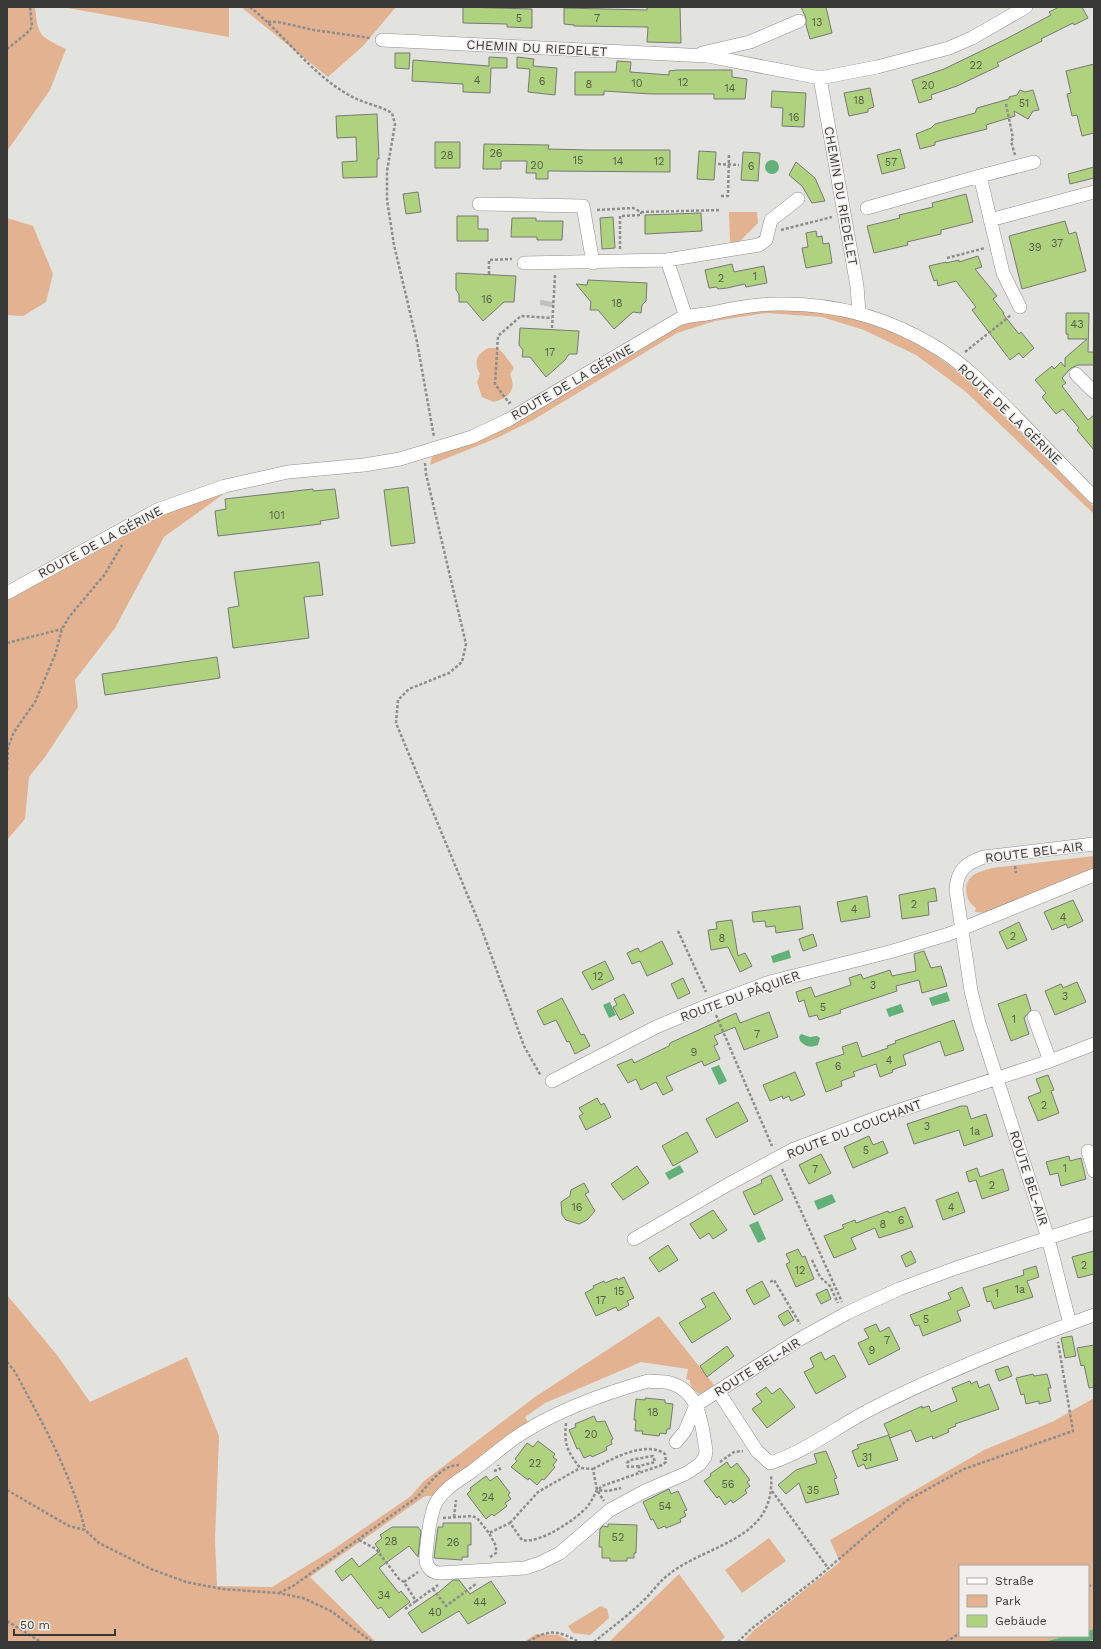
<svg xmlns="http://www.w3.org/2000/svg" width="1101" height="1649" viewBox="0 0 1101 1649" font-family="'Work Sans',sans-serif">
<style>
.green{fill:#e2b291}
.water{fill:#61b178}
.building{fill:#afd27f;stroke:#787977}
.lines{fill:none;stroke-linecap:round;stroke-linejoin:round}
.minor-tunnel{stroke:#c0c0bd;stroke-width:13;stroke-dasharray:13 6;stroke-linecap:butt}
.minor-casing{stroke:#8f8e8c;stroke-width:14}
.path{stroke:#8d8d8b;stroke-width:2.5;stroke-dasharray:3 2;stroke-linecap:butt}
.minor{stroke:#fff;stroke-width:13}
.labels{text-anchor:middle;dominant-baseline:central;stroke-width:3;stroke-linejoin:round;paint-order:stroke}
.number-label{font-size:11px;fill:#565e49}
.street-label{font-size:13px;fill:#383837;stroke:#f0efec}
</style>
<rect width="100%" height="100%" fill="#e2e2df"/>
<path class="green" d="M 7,7 L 35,7 C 38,36 39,36 66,49 L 50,90 L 7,151 Z
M 62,7 L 229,7 L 229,37 Z
M 241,7 L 396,7 L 363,46 L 328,77 Z
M 729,212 L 757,212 L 758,223 L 739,242 L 730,242 Z
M 7,218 L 33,226 L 53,274 L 46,302 L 23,316 L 7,315 Z
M 766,310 C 784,310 803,309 821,312 C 877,318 930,346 971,383 L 1094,507 L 1094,514 L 965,391 L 916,355 L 864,330 L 822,317 L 766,313 L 715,321 L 677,333 L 533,420 L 497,438 L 430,465 L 432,457 L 494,434 L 530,415 L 684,323 Z
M 489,348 L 497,348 L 503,353 L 514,368 L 510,374 C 517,390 509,398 494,402 L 482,397 L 477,382 L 480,374 C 473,362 477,353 489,348 Z
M 232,488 L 164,537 L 115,628 L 75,680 L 78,707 L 45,757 L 29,777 L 25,819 L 7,840 L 7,600 L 159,514 Z
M 1094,856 L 1094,869 L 986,913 L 975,912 L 976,908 C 966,902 962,886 971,877 C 976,872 986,870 992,868 Z
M 7,1295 L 57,1355 L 90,1402 L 187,1357 L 219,1436 L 215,1540 L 217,1586 L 272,1587 L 334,1549 L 411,1496 L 424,1481 L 535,1397 L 659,1316 L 714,1385 L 700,1394 C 693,1390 690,1387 690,1380 L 686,1379 L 688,1369 L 641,1362 L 545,1403 L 525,1417 L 529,1424 L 435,1496 L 425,1496 L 310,1577 L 376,1642 L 7,1642 Z
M 1094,1398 L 1094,1629 L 1088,1631 L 1088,1566 L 960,1566 L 960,1636 L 1067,1636 L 1043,1642 L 743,1642 L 753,1631 L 840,1562 L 830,1540 L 984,1450 L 1054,1421 Z
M 769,1538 L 786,1561 L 742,1593 L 725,1570 Z
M 679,1574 L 725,1637 L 719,1642 L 609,1642 Z
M 601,1606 L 607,1609 L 609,1618 L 590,1635 L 573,1633 L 568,1626 Z
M 536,1634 L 558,1635 L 572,1642 L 524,1642 Z"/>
<path class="water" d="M765 167a7 7 0 1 1 14 0a7 7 0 1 1-14 0Z
M 789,950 L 791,958 L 773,963 L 771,956 Z
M 947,992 L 950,1001 L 932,1006 L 929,998 Z
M 610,1002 L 616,1015 L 609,1018 L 603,1005 Z
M 901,1004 L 904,1012 L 889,1017 L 886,1009 Z
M 801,1034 L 810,1037 L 817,1036 L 820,1038 L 818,1045 C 810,1048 806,1047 800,1041 L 799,1037 Z
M 719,1065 L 727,1081 L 719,1085 L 711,1068 Z
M 680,1165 L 684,1172 L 669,1180 L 665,1173 Z
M 832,1194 L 836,1202 L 818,1210 L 814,1201 Z
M 758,1221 L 766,1239 L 758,1243 L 749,1225 Z
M 1094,1629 L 1094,1640 L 1084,1642 L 1043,1642 L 1067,1636 L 1088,1636 L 1088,1631 Z"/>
<path class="building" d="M 463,7 L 532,9 L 532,28 L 507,27 L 507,24 L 463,23 Z
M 647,7 L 680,7 L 681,43 L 647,42 L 648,27 L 574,26 L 574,25 L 564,24 L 564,8 L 647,10 Z
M 801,7 L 826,7 L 832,33 L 810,39 L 806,25 L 806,18 Z
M 1059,7 L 1082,7 L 1088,18 L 1074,25 L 1073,23 L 1041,39 L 1042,41 L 997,63 L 999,66 L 957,86 L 931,95 L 932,99 L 919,103 L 912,80 L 944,69 L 1006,39 L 1051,15 L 1049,12 Z
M 395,53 L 410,53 L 409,69 L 395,68 Z
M 489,57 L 507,58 L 507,68 L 491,68 L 490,93 L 463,92 L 463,84 L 412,81 L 413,60 L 489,66 Z
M 517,57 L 534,59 L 533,66 L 557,68 L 555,95 L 528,92 L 530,69 L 517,68 Z
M 617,61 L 631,62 L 630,72 L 669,75 L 669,71 L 677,70 L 732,70 L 732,77 L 747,79 L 745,99 L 714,99 L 714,94 L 651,94 L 604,91 L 604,95 L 575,95 L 575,72 L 616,72 Z
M 1094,64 L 1094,133 L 1082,136 L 1077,115 L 1072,116 L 1067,94 L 1071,93 L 1066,71 Z
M 870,88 L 874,107 L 868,109 L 868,112 L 849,116 L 844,93 Z
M 1020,90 L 1025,92 L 1033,90 L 1039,110 L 1033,111 L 1028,119 L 1014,111 L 1015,116 L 986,125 L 987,129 L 935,142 L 935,145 L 920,149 L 916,134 L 931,128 L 935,124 L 975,113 L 977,108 L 1009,99 L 1009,97 L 1017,95 Z
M 772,91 L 806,93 L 804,127 L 782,126 L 783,108 L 771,107 Z
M 377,114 L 379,159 L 377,159 L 377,177 L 343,178 L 342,162 L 357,161 L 356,137 L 337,138 L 336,116 Z
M 435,142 L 460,142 L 460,168 L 435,168 Z
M 484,144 L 549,145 L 548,149 L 589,150 L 670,150 L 670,172 L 548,171 L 548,179 L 536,179 L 536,173 L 526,173 L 527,161 L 501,161 L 501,169 L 483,169 Z
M 900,149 L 905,168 L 882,174 L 877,155 Z
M 699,151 L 716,152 L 714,180 L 697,179 Z
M 743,152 L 760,153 L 758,181 L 741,180 Z
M 796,162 L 815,178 L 825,201 L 812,203 L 802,186 L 789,175 Z
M 1094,167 L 1094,178 L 1070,184 L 1068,174 Z
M 418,192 L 421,212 L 406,214 L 403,194 Z
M 966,194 L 973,222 L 941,230 L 941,234 L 907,242 L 908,245 L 874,253 L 867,226 L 900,218 L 899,215 L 933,207 L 932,203 Z
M 701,213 L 702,231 L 645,234 L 645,215 Z
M 457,216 L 478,216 L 478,229 L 488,229 L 488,241 L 457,241 Z
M 613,217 L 615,248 L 602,249 L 600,218 Z
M 512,218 L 536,218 L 536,221 L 563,221 L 562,240 L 537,240 L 537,237 L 511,237 Z
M 1065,221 L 1069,234 L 1076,232 L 1086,271 L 1022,289 L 1009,236 Z
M 816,231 L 817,237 L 822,236 L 823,244 L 829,243 L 832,263 L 806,268 L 802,248 L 808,247 L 806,233 Z
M 978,256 L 982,267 L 975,269 L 997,296 L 993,299 L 1004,313 L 1003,314 L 1019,334 L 1021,332 L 1034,348 L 1023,358 L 1019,353 L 1010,360 L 972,310 L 976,307 L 956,281 L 938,286 L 937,280 L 934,281 L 929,266 L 946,262 L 946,263 L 959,260 L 959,262 Z
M 732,264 L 734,272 L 764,266 L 767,283 L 746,287 L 745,284 L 727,288 L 718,289 L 717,287 L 709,288 L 705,270 Z
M 456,273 L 516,276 L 514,302 L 504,302 L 483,321 L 467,302 L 459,302 L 459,294 L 456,290 Z
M 588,280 L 647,283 L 646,301 L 642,305 L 641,313 L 633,312 L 614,329 L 598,310 L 590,310 L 591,302 L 576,284 L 587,285 Z
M 1066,313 L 1089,313 L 1088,352 L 1094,352 L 1094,365 L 1078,365 L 1071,368 L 1062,378 L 1066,383 L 1062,386 L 1088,420 L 1094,415 L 1094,450 L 1077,430 L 1079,428 L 1063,409 L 1056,414 L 1042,397 L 1046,393 L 1035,380 L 1052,366 L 1054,369 L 1061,362 L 1065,367 L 1065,358 L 1087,339 L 1068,339 L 1068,334 L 1066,334 Z
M 520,328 L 579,331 L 577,354 L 569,354 L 565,360 L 546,377 L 530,357 L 522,357 L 523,350 L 519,345 Z
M 408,487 L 415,543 L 391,546 L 384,490 Z
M 313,489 L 313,491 L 335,489 L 339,518 L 320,521 L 321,524 L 218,536 L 215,511 L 226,509 L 225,499 Z
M 319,562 L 323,595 L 304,597 L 309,638 L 233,648 L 228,608 L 239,606 L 234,572 Z
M 217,657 L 220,678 L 105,695 L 102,674 Z
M 935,888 L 937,901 L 928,902 L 929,915 L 902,919 L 899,895 Z
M 867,896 L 870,917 L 841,922 L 837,902 Z
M 1073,900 L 1083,921 L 1068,928 L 1066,924 L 1052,930 L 1044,912 Z
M 800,906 L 803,929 L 776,933 L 775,926 L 766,927 L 765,921 L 753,922 L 752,912 Z
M 732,920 L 738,956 L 745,953 L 752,966 L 740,972 L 728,947 L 711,950 L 708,930 L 717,929 L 716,922 Z
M 1019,922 L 1027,940 L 1007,949 L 999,932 Z
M 813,934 L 817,946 L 803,951 L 799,939 Z
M 662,941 L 673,964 L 647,976 L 640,961 L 632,964 L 627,953 L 638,948 L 640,952 Z
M 924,951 L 931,968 L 941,966 L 947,986 L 922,993 L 919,980 L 896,986 L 897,991 L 840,1010 L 841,1013 L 819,1020 L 817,1015 L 809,1017 L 804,1000 L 799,1002 L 796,992 L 811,987 L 815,997 L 851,985 L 849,978 L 861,974 L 863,979 L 890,970 L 892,976 L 916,971 L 914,954 Z
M 605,961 L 614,979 L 592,990 L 582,972 Z
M 683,978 L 690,993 L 678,999 L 671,984 Z
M 1077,982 L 1086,1002 L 1055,1015 L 1045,991 L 1061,984 L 1063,988 Z
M 624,994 L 634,1013 L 620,1020 L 613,1007 L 617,1005 L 614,999 Z
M 1026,994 L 1031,1010 L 1024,1018 L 1029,1034 L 1011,1041 L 998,1004 Z
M 562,998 L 581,1035 L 584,1034 L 590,1046 L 575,1054 L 569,1041 L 567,1042 L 556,1020 L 544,1025 L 537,1011 Z
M 769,1012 L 778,1037 L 744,1050 L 735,1027 L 714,1036 L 718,1044 L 714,1046 L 720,1059 L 704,1066 L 702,1061 L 666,1077 L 673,1090 L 663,1095 L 656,1082 L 641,1090 L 636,1079 L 628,1083 L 617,1065 L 632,1059 L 634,1063 L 669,1046 L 670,1043 L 736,1013 L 740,1023 Z
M 954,1020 L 964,1050 L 945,1056 L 940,1041 L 903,1055 L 906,1065 L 892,1070 L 893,1072 L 880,1077 L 876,1064 L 853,1072 L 855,1076 L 841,1081 L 842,1086 L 826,1092 L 816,1063 L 844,1054 L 842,1047 L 857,1042 L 862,1057 L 888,1048 L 887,1046 L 896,1043 L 895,1041 Z
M 795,1072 L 805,1095 L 791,1101 L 789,1096 L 783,1099 L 782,1096 L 770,1101 L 763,1085 Z
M 1048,1075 L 1054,1090 L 1051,1091 L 1059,1113 L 1038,1121 L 1028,1097 L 1041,1092 L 1036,1079 Z
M 597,1098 L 601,1105 L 604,1103 L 611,1117 L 586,1130 L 579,1116 L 583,1114 L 579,1108 Z
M 738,1102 L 748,1121 L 716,1138 L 706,1119 Z
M 961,1106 L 967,1106 L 971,1119 L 986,1114 L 993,1136 L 964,1146 L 959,1130 L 914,1144 L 907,1124 Z
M 687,1132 L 698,1152 L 673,1166 L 662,1146 Z
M 869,1136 L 873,1145 L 883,1141 L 888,1153 L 853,1168 L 844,1147 Z
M 821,1154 L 831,1173 L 809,1184 L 799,1165 Z
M 1069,1156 L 1070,1161 L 1081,1158 L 1086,1179 L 1061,1186 L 1058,1173 L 1050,1175 L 1046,1162 Z
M 637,1166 L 649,1183 L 623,1200 L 611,1184 Z
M 977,1168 L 980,1177 L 1003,1169 L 1009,1190 L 982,1199 L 976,1180 L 969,1182 L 966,1172 Z
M 771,1175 L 783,1200 L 754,1215 L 743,1192 L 762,1183 L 761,1180 Z
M 584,1183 L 589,1192 L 585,1194 L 595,1211 L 587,1220 L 579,1224 L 566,1220 L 562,1215 L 561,1202 L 570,1196 L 571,1190 Z
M 958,1192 L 965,1212 L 943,1220 L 936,1200 Z
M 905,1207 L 913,1227 L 879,1238 L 875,1228 L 851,1238 L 856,1249 L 834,1258 L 824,1236 L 844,1228 L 842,1225 L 855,1220 L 856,1223 L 888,1211 L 889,1213 Z
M 713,1210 L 727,1230 L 713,1239 L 709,1233 L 700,1239 L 690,1224 Z
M 668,1245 L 678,1260 L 659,1272 L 649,1258 Z
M 798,1249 L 802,1257 L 805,1256 L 814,1279 L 796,1287 L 786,1264 L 790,1262 L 786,1254 Z
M 911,1251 L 916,1262 L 906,1267 L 901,1256 Z
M 1094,1251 L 1094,1274 L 1078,1278 L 1072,1257 Z
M 1036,1266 L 1039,1277 L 1027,1281 L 1033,1297 L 994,1309 L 991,1301 L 987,1302 L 983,1288 L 1024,1275 L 1023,1270 Z
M 624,1277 L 634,1298 L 627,1301 L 629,1305 L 618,1311 L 616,1307 L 596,1316 L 585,1293 L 594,1288 L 593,1286 L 604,1281 L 605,1283 L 617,1278 L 618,1280 Z
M 762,1281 L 770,1296 L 754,1305 L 746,1290 Z
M 962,1287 L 970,1306 L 957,1311 L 961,1321 L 923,1336 L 919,1325 L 915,1326 L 910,1315 L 951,1299 L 948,1293 Z
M 827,1289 L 831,1299 L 821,1304 L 816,1294 Z
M 714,1292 L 731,1319 L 692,1343 L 679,1323 L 706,1307 L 701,1299 Z
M 788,1310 L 794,1320 L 784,1326 L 778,1316 Z
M 876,1324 L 880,1332 L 889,1327 L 900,1349 L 869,1365 L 858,1343 L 869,1338 L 864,1329 Z
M 1072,1336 L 1076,1356 L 1065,1358 L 1061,1338 Z
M 1094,1345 L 1094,1387 L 1089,1388 L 1084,1365 L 1081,1366 L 1077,1348 Z
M 727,1346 L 734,1356 L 707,1377 L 700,1366 Z
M 821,1352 L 825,1360 L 834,1355 L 846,1377 L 816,1394 L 804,1372 L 814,1367 L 810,1358 Z
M 1008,1366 L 1012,1376 L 999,1381 L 995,1370 Z
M 1033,1374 L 1034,1376 L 1047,1374 L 1051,1388 L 1048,1388 L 1051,1401 L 1039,1404 L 1039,1401 L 1026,1404 L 1024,1394 L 1021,1395 L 1016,1378 Z
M 970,1381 L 971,1384 L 977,1381 L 979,1388 L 989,1384 L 999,1409 L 955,1424 L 956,1426 L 948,1429 L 949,1432 L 933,1439 L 932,1436 L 916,1442 L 911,1430 L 890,1438 L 889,1436 L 898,1460 L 866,1469 L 864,1464 L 858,1467 L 852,1451 L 859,1448 L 857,1445 L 889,1435 L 884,1424 L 922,1406 L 922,1408 L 929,1406 L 931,1412 L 957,1401 L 952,1388 Z
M 766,1387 L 772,1394 L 780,1388 L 795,1407 L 767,1428 L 752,1409 L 762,1402 L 756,1394 Z
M 645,1398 L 665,1400 L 665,1403 L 673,1404 L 670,1429 L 667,1429 L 666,1434 L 660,1433 L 659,1436 L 642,1434 L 643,1431 L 635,1431 L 636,1420 L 634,1420 L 636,1399 L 645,1400 Z
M 594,1416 L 597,1422 L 605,1421 L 613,1439 L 611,1440 L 612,1444 L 606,1447 L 607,1450 L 592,1457 L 591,1455 L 584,1458 L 579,1448 L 577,1449 L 569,1430 L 576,1427 L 575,1424 Z
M 538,1441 L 555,1454 L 553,1457 L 557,1460 L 553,1465 L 555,1467 L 544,1480 L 542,1479 L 537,1485 L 529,1478 L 528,1480 L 511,1467 L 517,1461 L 515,1459 L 527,1443 L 533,1447 Z
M 826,1451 L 837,1478 L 834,1479 L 839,1494 L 806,1503 L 799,1483 L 786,1494 L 778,1485 L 796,1470 L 817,1463 L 814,1454 Z
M 727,1462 L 731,1468 L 737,1463 L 750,1480 L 747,1482 L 750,1486 L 745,1490 L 747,1493 L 733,1503 L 731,1500 L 725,1505 L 719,1496 L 717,1498 L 704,1481 L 711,1476 L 710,1474 Z
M 486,1476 L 490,1481 L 497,1476 L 510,1493 L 508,1495 L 511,1499 L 505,1503 L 507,1506 L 494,1516 L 492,1514 L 486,1519 L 467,1494 L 471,1490 L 470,1488 Z
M 669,1489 L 671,1494 L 678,1491 L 687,1510 L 684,1511 L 686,1516 L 680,1519 L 681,1522 L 666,1528 L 665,1526 L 658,1529 L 653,1519 L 651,1520 L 643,1502 Z
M 443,1523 L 471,1523 L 471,1545 L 468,1545 L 468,1557 L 462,1557 L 462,1560 L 434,1558 L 438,1527 L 443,1527 Z
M 608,1524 L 637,1525 L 636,1553 L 634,1553 L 634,1558 L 627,1558 L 627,1561 L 610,1561 L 610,1558 L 602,1558 L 602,1547 L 599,1547 L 600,1529 L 603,1526 L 608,1527 Z
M 392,1527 L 418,1527 L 421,1531 L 418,1557 L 409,1546 L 379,1568 L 399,1593 L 401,1591 L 410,1602 L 389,1618 L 381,1607 L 378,1609 L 351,1574 L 342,1581 L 335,1571 L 352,1558 L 359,1567 L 380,1551 L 375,1544 L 382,1538 L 380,1535 Z
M 453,1580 L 459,1580 L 470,1594 L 491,1581 L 506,1603 L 468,1624 L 459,1611 L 422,1633 L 408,1613 L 439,1592 Z"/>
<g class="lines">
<path class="minor-tunnel" d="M 546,306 L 547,301"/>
<g class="minor-casing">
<path id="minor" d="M 382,40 L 708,56 L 820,78 L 877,67 L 949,48 L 972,38 L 1026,7
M 702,53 L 750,42 L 799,21
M 820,78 L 857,286 L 859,313
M 980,176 L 1034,162
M 479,204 L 583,206 L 593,263
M 867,208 L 980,176 L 1003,273 L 1020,307
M 990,220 L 1094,192
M 667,260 L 686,317
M 524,263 L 667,260 L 759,245 L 766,240 L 771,220 L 798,199
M 1076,374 L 1094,392
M 7,593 L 157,510 L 225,486 L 288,472 L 364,465 L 400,459 L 472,437 L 508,420 L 679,319 C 690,315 701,315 712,313 C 734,308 755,304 778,304 C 835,303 890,318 939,349 C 968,367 992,393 1016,417 C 1042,444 1068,471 1094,497
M 1034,1017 L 1050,1061
M 552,1081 L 656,1027 L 711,1004 L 770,982 L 893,951 L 949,934 L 1094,875
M 1088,1151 L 1094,1171
M 634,1239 L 727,1185 L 794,1149 L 876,1118 L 1050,1061 L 1094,1044
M 1070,1324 L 1048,1238 L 979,1023 L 971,991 L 956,890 C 957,870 966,863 984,857 L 1094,844
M 648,1381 C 655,1382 663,1381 670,1383 C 700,1391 702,1425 706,1451 L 705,1457 L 700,1464 L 687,1473 L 645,1491 L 610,1510 L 560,1553 L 540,1563 L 525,1568 L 440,1573 C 430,1573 425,1565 426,1555 C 427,1542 430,1519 434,1507 C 440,1491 458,1481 471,1472 C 489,1459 506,1443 524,1432 C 559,1410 609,1392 648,1381 Z
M 718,1391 L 757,1451 L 770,1463 C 808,1451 840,1424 877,1406 C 947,1371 1020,1342 1094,1315
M 676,1442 L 685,1431 L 696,1405 L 800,1339 L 847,1313 L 899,1289 L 956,1268 L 1094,1223"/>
</g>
<path class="path" d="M 250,7 C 284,34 311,74 349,95 C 362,103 378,105 392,113 L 395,124 L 387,171 L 387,200 L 394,245 L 417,342 L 434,437
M 268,22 L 278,22 L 314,30 L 370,38
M 7,49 L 26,34 L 32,27 L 30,7
M 1006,104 L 1013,138 L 1011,141 L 1015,155
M 718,164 L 739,165
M 721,196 L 728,196 L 729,153
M 597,210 L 633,208 L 641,212 L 721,210
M 781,230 L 832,217
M 620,249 L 620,216 L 641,215 L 641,212
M 947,258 L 985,248
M 489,274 L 489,260 L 512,259
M 552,328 L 555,275
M 965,352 L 1011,315
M 511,402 L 509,403 L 495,384 L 498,336 L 521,316 L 552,318
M 425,463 L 426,474 L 466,644 L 462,662 L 449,673 L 409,689 L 398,700 L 396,723 L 482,930 L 524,1046 L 541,1076
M 7,643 L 62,629
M 7,770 L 8,747 L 14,732 L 35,702 L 55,655 L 62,629 L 69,617 L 105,574 L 122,545
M 1015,866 L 1016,873
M 678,931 L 706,992
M 716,1015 L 772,1146
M 782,1169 L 842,1302
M 812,1260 L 820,1277 L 830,1286 L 838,1303
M 770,1282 L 774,1280 L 800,1324
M 7,1362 L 15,1372 C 42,1422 72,1475 85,1530
M 566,1423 C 564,1446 567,1450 580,1468 L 593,1469 L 597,1490 L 604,1501
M 720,1462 L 734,1452 L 743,1451
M 639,1466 L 628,1467 L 627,1463 L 630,1460 L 653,1456 L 655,1462 L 639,1466 L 639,1472
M 593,1469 C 612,1459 645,1440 665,1454 L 666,1462 L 662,1465 L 602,1486 L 598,1490
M 494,1471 L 500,1469 L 498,1465
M 7,1490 L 69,1526 L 85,1530 L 99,1543 L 151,1569 L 186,1582 L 222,1589 L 278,1593 L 303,1598 L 331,1611 L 372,1642
M 772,1491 L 828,1568
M 454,1517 L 456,1500
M 443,1518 L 472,1516 L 477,1518 L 489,1533
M 510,1523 L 538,1492 L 580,1468
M 359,1540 L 376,1549 L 399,1579 L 404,1582 L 416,1601 L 438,1585
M 490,1557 L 496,1553 L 496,1546 L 489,1533 L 510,1523 L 522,1540 C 540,1544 575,1520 587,1507 C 591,1502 594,1496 597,1490 L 608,1491 L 621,1488
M 404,1582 L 418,1572
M 1088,1586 L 1094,1585
M 433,1589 L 446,1606 L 476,1584
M 279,1593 L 293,1586 L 416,1498 C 428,1486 441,1465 459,1465
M 405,1609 L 416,1601
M 7,1621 L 41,1642
M 528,1642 C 548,1629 558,1630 579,1642
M 594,1642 C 611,1628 629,1615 645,1599 C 653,1591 659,1582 668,1575 C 708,1543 776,1541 771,1475
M 738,1642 L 751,1629 L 817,1578 L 906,1501 L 964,1469 L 1073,1431 L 1058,1342
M 946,1642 L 960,1633"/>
<use href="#minor" class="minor"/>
</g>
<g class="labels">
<g class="number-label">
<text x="519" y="18">5</text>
<text x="597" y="18">7</text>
<text x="817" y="22">13</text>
<text x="976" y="65">22</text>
<text x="477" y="80">4</text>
<text x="542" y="81">6</text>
<text x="683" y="82">12</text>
<text x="637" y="83">10</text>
<text x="589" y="84">8</text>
<text x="928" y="85">20</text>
<text x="730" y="88">14</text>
<text x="859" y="100">18</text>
<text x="1024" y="103">51</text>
<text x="794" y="117">16</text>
<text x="496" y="153">26</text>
<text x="447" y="155">28</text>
<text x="578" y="160">15</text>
<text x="618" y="161">14</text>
<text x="659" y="161">12</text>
<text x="891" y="162">57</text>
<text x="537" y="165">20</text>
<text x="751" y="166">6</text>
<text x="1057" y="243">37</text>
<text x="1035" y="247">39</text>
<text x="755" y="276">1</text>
<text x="721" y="278">2</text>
<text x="487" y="299">16</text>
<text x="617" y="303">18</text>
<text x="1077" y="324">43</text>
<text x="550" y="352">17</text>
<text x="277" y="515">101</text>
<text x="914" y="904">2</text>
<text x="854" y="909">4</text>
<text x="1063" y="917">4</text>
<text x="1013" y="936">2</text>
<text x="722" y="938">8</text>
<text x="598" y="976">12</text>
<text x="873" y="985">3</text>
<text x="1065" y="996">3</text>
<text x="823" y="1007">5</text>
<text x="1014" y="1019">1</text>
<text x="757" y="1034">7</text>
<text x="694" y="1052">9</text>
<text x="889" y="1060">4</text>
<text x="838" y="1066">6</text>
<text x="1044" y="1105">2</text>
<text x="927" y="1126">3</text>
<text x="975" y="1131">1a</text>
<text x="866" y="1150">5</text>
<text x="1065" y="1168">1</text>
<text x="815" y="1169">7</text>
<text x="992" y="1185">2</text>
<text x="577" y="1207">16</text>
<text x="951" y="1207">4</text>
<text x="901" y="1220">6</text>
<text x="883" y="1224">8</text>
<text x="1084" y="1265">2</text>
<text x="800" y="1270">12</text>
<text x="1020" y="1289">1a</text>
<text x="619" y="1291">15</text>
<text x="997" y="1293">1</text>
<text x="601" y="1300">17</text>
<text x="926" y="1319">5</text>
<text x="887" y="1340">7</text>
<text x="872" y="1350">9</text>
<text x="653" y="1412">18</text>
<text x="591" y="1434">20</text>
<text x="867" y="1457">31</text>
<text x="535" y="1463">22</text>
<text x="728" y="1484">56</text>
<text x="813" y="1490">35</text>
<text x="488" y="1497">24</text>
<text x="665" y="1506">54</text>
<text x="618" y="1537">52</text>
<text x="391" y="1541">28</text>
<text x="453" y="1542">26</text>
<text x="384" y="1595">34</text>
<text x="480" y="1602">44</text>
<text x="435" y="1612">40</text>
</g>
<g class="street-label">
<text transform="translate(537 48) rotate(3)">CHEMIN DU RIEDELET</text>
<text transform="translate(841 196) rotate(80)">CHEMIN DU RIEDELET</text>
<text transform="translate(572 382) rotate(-30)">ROUTE DE LA GÉRINE</text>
<text transform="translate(1010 414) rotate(44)">ROUTE DE LA GÉRINE</text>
<text transform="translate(100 542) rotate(-28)">ROUTE DE LA GÉRINE</text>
<text transform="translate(1034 852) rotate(-7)">ROUTE BEL-AIR</text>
<text transform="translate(740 996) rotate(-20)">ROUTE DU PÂQUIER</text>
<text transform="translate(854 1129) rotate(-21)">ROUTE DU COUCHANT</text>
<text transform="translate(1029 1178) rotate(72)">ROUTE BEL-AIR</text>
<text transform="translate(757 1367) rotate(-32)">ROUTE BEL-AIR</text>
</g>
</g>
<rect width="1101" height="1649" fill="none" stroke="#383837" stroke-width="16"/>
<rect x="959" y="1565" width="130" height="72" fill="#f0efec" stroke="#a6a6a4"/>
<rect x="967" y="1578" width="20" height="6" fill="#ffffff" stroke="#a6a6a4"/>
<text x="995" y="1585" font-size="12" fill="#383837">Straße</text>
<rect x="967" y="1595" width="20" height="12" fill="#e2b291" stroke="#a6a6a4"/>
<text x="995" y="1605" font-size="12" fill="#383837">Park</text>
<rect x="967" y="1615" width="20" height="12" fill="#afd27f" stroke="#a6a6a4"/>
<text x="995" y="1625" font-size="12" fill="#383837">Gebäude</text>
<path d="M14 1629v6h101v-6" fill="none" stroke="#383837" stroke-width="2"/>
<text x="20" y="1629" font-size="12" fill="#383837" stroke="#f0efec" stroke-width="3" paint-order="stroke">50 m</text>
</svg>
